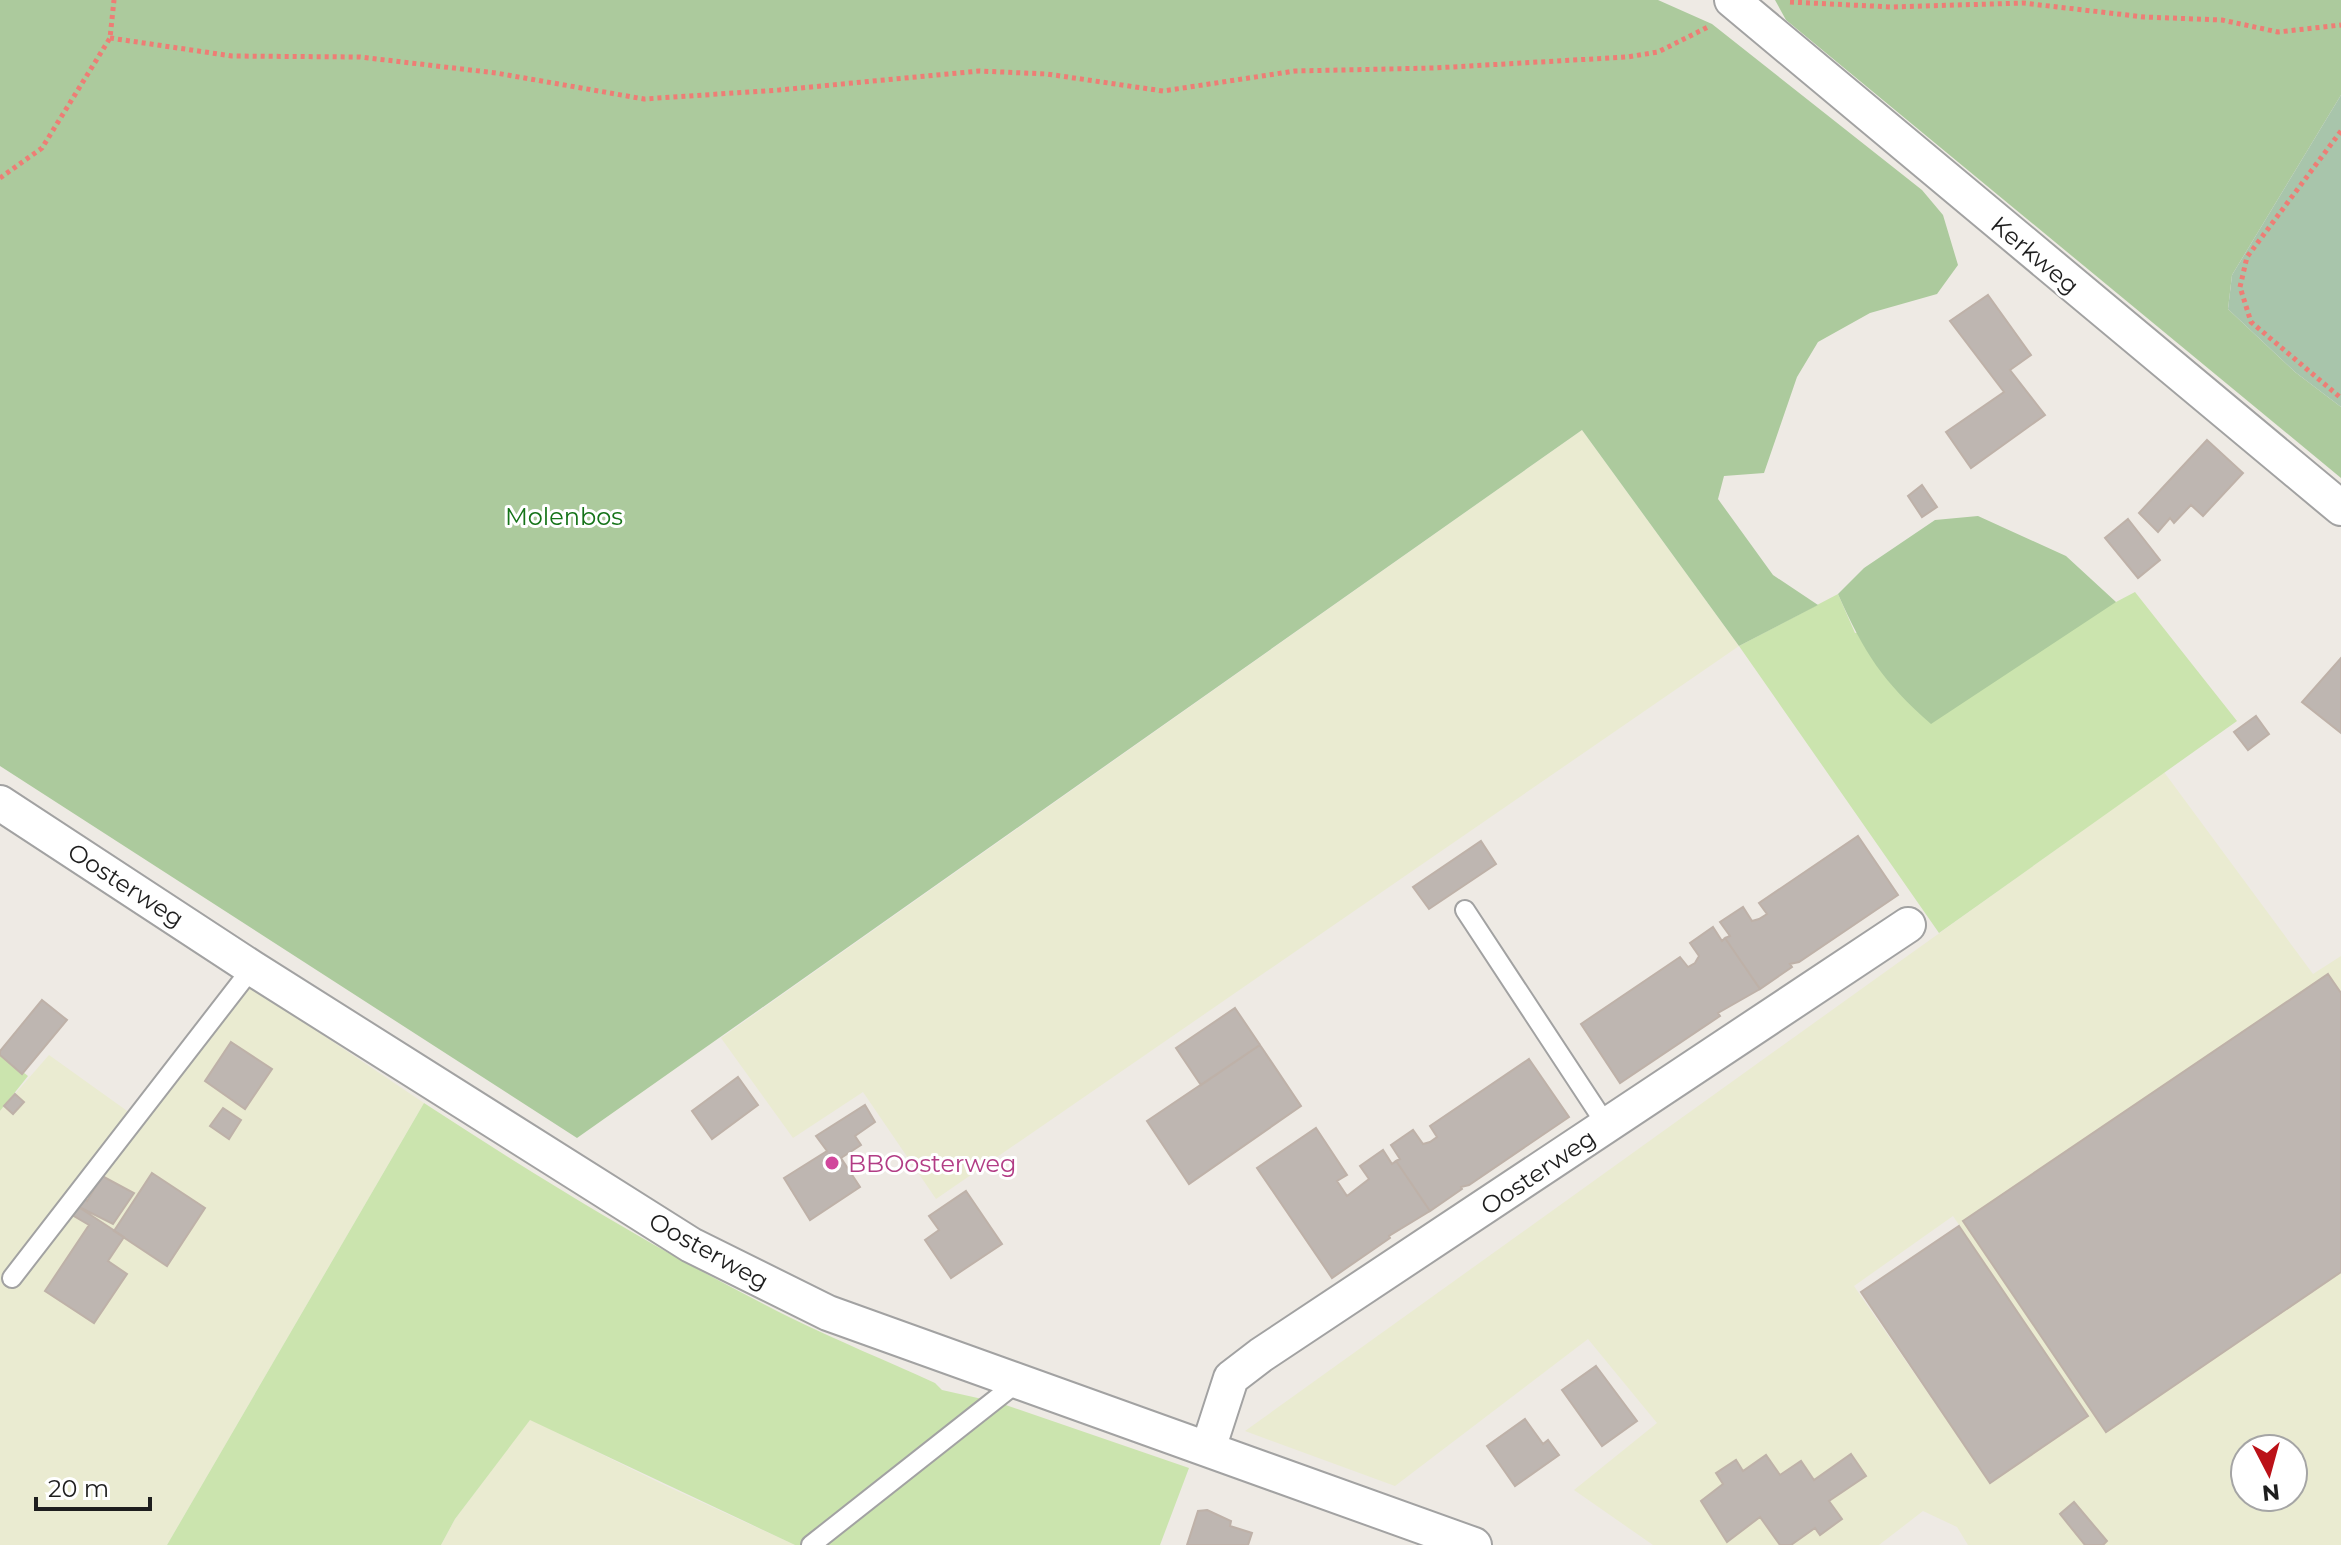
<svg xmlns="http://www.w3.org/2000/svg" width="2341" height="1545" viewBox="0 0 2341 1545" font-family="Montserrat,sans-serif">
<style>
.farmland{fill:#eaebd1;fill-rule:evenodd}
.grass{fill:#cbe4ae}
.forest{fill:#acca9d}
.cemetery{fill:#a8c5ab}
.building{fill:#beb6b1;stroke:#beb1a8;stroke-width:2}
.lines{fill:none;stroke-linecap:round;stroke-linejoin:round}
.lane-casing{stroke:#a2a2a2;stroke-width:22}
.street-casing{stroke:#a2a2a2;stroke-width:38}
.path{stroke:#ee7d75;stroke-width:5;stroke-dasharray:4 4;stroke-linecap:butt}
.lane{stroke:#fff;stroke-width:18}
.street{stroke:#fff;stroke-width:34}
.hotel-dot{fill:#d1479c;stroke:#fff;stroke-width:3}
.labels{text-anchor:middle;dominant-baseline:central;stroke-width:6;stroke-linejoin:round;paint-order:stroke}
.street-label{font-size:24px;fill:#1e1e1e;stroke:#fff}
.park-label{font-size:24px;fill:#157318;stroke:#fff}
.hotel-label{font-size:24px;fill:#b23c85;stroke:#fff;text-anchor:start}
</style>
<rect width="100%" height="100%" fill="#eeeae4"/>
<path class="farmland" d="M 1582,430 L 1739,646 L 936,1199 L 863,1092 L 793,1138 L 721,1038 Z
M 2164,772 L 2313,974 L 2341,956 L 2341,1545 L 1968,1545 L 1957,1527 L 1923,1511 L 1879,1545 L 1653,1545 L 1574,1490 L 1657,1423 L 1588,1339 L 1395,1486 L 1245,1431 ZM 1953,1216 L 2088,1416 L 1990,1483 L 1854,1286 ZM 2245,1449 L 2293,1449 L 2293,1497 L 2245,1497 Z
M 250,986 L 424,1103 L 167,1545 L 0,1545 L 0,1111 L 49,1055 L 144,1123 Z
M 530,1419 L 662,1484 L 795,1545 L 441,1545 L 455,1519 Z"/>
<path class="grass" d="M 2135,592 L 2237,721 L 1939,933 L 1739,646 L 1838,594 L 1855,633 L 2116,602 Z
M 0,1054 L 28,1076 L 0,1111 Z
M 424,1103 C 543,1181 663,1254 791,1318 C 838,1341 887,1361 935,1383 L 942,1390 L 1000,1403 L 1189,1468 L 1160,1545 L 795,1545 L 530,1420 L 455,1519 L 441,1545 L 167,1545 Z"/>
<path class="forest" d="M 0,0 L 1658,0 L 1712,24 L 1922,190 L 1943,215 L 1958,265 L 1937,294 L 1870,313 L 1818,342 L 1797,377 L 1764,473 L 1724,476 L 1718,499 L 1773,575 L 1818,605 L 1739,646 L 1582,430 L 577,1138 L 0,766 Z
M 1775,0 L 2341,0 L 2341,95 L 2232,275 L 2228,309 L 2295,372 L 2341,407 L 2341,478 L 1786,20 Z
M 1978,516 L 2066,556 L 2116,602 L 1931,724 C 1883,682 1864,653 1838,594 L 1864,568 L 1935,520 Z"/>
<path class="cemetery" d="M 2341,95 L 2341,407 L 2295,372 L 2228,309 L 2232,275 Z"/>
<path class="building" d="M 1988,295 L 2031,355 L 2010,370 L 2045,415 L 1971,468 L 1946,432 L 2004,392 L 1950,321 Z
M 2207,440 L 2243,473 L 2203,516 L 2191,505 L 2174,523 L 2170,518 L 2158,532 L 2139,513 Z
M 1922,485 L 1937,507 L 1922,517 L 1908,496 Z
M 2128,519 L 2160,560 L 2138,578 L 2105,538 Z
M 2341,658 L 2341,733 L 2302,702 Z
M 2256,716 L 2269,734 L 2248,750 L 2234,732 Z
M 1858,836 L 1898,895 L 1799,962 L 1790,964 L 1792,967 L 1760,989 L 1725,938 L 1730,936 L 1720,922 L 1743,907 L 1752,921 L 1759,919 L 1767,914 L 1759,903 Z
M 1481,841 L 1496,864 L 1429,909 L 1413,887 Z
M 1713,927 L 1722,941 L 1725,938 L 1760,989 L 1718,1013 L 1720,1016 L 1620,1083 L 1581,1024 L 1680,957 L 1688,967 L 1695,963 L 1699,956 L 1690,943 Z
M 2328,974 L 2341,993 L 2341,1272 L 2106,1432 L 1963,1221 Z
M 42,1000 L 67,1020 L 22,1074 L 0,1055 L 0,1051 Z
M 1235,1008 L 1260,1045 L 1201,1085 L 1176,1048 Z
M 231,1042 L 272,1069 L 245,1109 L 205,1081 Z
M 1260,1045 L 1301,1106 L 1189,1184 L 1147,1121 Z
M 1529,1059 L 1569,1117 L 1469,1185 L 1461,1187 L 1462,1189 L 1430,1211 L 1396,1161 L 1400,1159 L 1391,1145 L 1413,1130 L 1423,1144 L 1430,1142 L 1437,1137 L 1430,1126 Z
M 738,1077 L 758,1105 L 712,1139 L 692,1111 Z
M 15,1094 L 24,1102 L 13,1114 L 4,1106 Z
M 865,1105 L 875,1122 L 855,1136 L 861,1145 L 841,1158 L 860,1187 L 810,1220 L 784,1178 L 827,1151 L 816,1136 Z
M 223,1108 L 241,1120 L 229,1139 L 210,1126 Z
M 1316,1128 L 1347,1175 L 1337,1181 L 1347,1196 L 1369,1179 L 1360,1166 L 1383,1150 L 1392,1164 L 1396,1161 L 1430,1211 L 1389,1236 L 1390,1238 L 1332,1278 L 1257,1168 Z
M 152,1173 L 205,1208 L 167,1266 L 114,1231 Z
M 102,1176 L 134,1193 L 113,1224 L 77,1206 L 83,1198 L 87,1201 Z
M 966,1191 L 1002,1244 L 951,1278 L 925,1240 L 939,1230 L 929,1216 Z
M 77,1206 L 124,1237 L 108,1261 L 127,1274 L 94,1323 L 45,1291 L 89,1225 L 72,1215 Z
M 1959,1226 L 2088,1416 L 1990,1483 L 1861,1292 Z
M 1596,1366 L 1637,1421 L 1602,1446 L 1562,1390 Z
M 1525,1419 L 1543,1444 L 1548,1440 L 1559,1455 L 1515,1486 L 1487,1446 Z
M 1851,1454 L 1866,1476 L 1829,1501 L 1842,1519 L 1820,1535 L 1815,1528 L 1791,1545 L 1780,1545 L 1760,1517 L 1727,1542 L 1701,1501 L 1723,1484 L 1716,1473 L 1736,1460 L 1743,1471 L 1766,1455 L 1780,1475 L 1801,1461 L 1814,1480 Z
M 2074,1502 L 2107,1541 L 2103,1545 L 2085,1545 L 2060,1514 Z
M 1207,1510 L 1231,1521 L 1230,1526 L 1252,1533 L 1248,1545 L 1187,1545 L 1198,1511 Z"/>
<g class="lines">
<g class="lane-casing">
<path id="lane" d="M 1465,910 L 1607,1126
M 12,1278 L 252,968
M 811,1545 L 1019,1381"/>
</g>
<g class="street-casing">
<path id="street" d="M 1732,0 L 2341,508
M 0,803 L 252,968 L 691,1245 L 828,1313 L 1474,1545
M 1208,1449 L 1231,1378 L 1261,1355 L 1908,925"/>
</g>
<path class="path" d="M 1790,2 L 1892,7 L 2023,3 L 2144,17 L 2222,20 L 2278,32 L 2341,25
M 110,38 L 232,56 L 360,57 L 496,73 L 644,99 L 779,90 L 979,71 L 1047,74 L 1163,91 L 1295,71 L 1434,68 L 1627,57 L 1658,52 L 1710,26
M 2341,131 L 2247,257 L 2240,287 L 2251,322 L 2341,398
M 0,178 L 42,148 L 110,38 L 114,0"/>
<use href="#lane" class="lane"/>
<use href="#street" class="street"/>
</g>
<circle class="hotel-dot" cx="832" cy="1163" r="8"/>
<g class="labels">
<g class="street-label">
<text transform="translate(2035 255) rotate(40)">Kerkweg</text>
<text transform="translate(126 885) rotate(33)">Oosterweg</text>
<text transform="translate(1538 1172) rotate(-34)">Oosterweg</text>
<text transform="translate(709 1251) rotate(29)">Oosterweg</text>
</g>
<g class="park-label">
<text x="564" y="516">Molenbos</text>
</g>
<g class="hotel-label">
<text x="848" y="1163">BBOosterweg</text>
</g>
</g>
<g transform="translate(2269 1473) rotate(174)"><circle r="38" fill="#ffffff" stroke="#a5a5a5" stroke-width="2"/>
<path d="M0-6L14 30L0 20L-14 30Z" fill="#bb1118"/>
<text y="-12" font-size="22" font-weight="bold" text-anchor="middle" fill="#1e1e1e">N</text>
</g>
<path d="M36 1497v12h114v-12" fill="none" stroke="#1e1e1e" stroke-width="4"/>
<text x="48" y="1497" font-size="24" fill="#1e1e1e" stroke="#ffffff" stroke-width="6" paint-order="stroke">20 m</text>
</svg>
